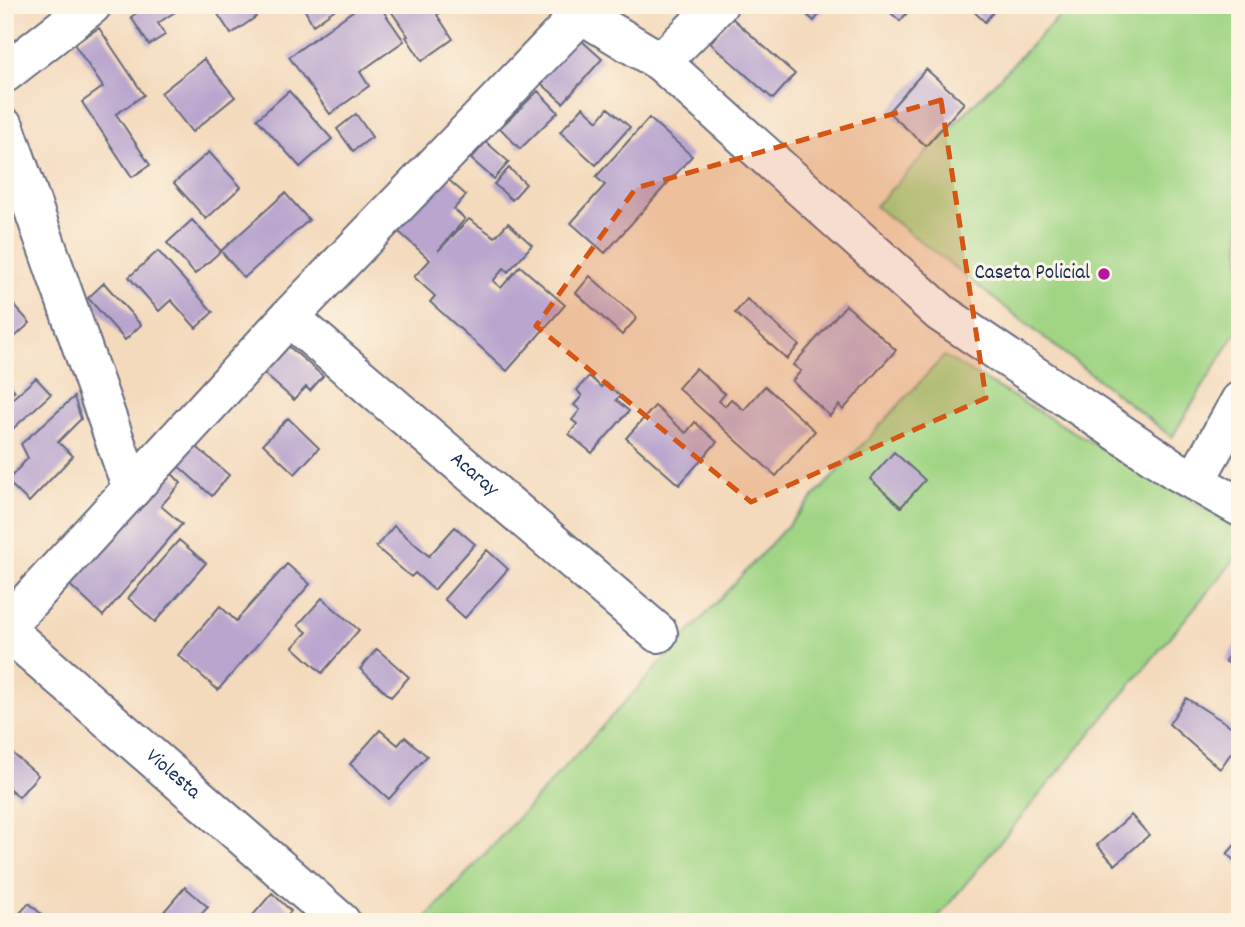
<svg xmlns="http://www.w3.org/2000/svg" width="1245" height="927" viewBox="0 0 1245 927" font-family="Dekko,sans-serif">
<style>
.park{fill:#a1d585;stroke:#5e8272;stroke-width:2}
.building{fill:#b9a5ce}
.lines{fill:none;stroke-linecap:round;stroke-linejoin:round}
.minor-casing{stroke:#676b7f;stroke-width:42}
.tertiary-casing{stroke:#676b7f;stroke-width:42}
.minor{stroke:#fff;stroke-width:38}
.tertiary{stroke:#fff;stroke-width:38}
.marked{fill:#d45514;fill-opacity:0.2;stroke:#d45514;stroke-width:5;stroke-dasharray:14 9;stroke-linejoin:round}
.poi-dot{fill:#b5179e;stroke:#fcf5e5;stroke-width:2.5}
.labels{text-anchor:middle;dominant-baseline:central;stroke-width:6;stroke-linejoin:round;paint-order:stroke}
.poi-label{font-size:21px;fill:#1b2f5e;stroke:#fcf5e5;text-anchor:end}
.street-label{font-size:21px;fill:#1b2f5e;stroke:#fcf5e5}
</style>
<rect width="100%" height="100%" fill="#fcf5e5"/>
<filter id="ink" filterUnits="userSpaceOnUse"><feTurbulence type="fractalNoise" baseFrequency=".0143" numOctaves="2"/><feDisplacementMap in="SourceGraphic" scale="14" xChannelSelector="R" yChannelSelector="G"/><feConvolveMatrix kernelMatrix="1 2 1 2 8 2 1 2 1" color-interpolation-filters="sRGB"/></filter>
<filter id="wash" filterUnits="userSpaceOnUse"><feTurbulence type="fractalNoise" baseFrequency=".00686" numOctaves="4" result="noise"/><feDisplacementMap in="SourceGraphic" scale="28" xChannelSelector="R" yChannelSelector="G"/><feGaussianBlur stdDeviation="1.57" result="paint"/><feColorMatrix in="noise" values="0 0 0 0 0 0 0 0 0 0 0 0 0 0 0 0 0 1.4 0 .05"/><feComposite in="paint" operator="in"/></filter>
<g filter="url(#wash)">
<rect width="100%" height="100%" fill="#f4dabd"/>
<path class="park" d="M 1070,5 L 1240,5 L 1240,326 L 1172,437 L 875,206 Z
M 944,356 L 1240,529 L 1240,553 L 934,922 L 422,922 Z"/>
<g id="blocks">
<path class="building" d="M 148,5 L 175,5 L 178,10 L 158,23 L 165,35 L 149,45 L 131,17 Z
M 212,5 L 248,5 L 256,17 L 231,34 Z
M 302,5 L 341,5 L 313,25 Z
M 361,5 L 379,5 L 404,41 L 360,72 L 369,86 L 330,114 L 289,57 Z
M 387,5 L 451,5 L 437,15 L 453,39 L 422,61 L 406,37 L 408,36 Z
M 796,5 L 827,5 L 814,21 Z
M 882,5 L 914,5 L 900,21 Z
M 967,5 L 999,5 L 985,22 Z
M 732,18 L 795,74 L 773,99 L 710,43 Z
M 99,28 L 144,95 L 116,114 L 150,165 L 132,177 L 82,102 L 103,87 L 74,44 Z
M 572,32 L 602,59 L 563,103 L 533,76 Z
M 204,59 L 235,97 L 192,132 L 161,93 Z
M 926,69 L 964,103 L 926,146 L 888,112 Z
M 289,91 L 332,139 L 300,167 L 257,119 Z
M 538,91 L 558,112 L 520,149 L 500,128 Z
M 583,107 L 598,121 L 608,108 L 630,127 L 596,165 L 560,132 Z
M 356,114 L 372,137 L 353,151 L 337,129 Z
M 649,118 L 692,156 L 605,253 L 571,223 L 605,185 L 596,177 Z
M 486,142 L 509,162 L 494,179 L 471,159 Z
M 209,152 L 241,187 L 206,219 L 174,183 Z
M 434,167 L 466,195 L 454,209 L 465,219 L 438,251 L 469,219 L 495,237 L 508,223 L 532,245 L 508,272 L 504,268 L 493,281 L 501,288 L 520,266 L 565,305 L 507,371 L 430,302 L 435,296 L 414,277 L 430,260 L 387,221 Z
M 509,168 L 526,184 L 512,200 L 494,184 Z
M 285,193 L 309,220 L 244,278 L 221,251 L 195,274 L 167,243 L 192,220 L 221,251 Z
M 158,251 L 213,312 L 196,328 L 171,300 L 159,311 L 129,277 Z
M 590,276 L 637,318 L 622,335 L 576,293 Z
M 104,283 L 141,325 L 125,340 L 88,298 Z
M 5,295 L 30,323 L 5,346 Z
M 747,299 L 799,345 L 787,359 L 735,313 Z
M 846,305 L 896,350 L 843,410 L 839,405 L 830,416 L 792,381 L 801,371 L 793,365 Z
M 286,344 L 323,376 L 310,391 L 306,387 L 294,400 L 261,371 Z
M 696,368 L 725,394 L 719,401 L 725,406 L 731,399 L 744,410 L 765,386 L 815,431 L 776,476 L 678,388 Z
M 589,376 L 601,387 L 605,383 L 620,396 L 616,400 L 629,411 L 592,453 L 569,434 L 577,424 L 572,420 L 580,410 L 574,405 L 582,396 L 577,390 Z
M 36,378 L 51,394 L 5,436 L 5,405 Z
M 5,380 L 15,391 L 5,400 Z
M 74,397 L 81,419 L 58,442 L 73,456 L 29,502 L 7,481 L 28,458 L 21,444 Z
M 655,406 L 686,433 L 695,422 L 717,442 L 679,485 L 626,438 Z
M 288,418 L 319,448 L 295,474 L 263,444 Z
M 184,436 L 229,475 L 212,496 L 167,456 Z
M 894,452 L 925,480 L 901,507 L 870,479 Z
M 160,461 L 181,483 L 161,506 L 182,524 L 103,616 L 57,573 Z
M 394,526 L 429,556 L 455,527 L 475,544 L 434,590 L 415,573 L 411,577 L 376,547 Z
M 179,540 L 206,563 L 155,622 L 128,598 Z
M 487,550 L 508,569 L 465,618 L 444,599 Z
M 287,564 L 310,584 L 218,690 L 178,655 L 220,606 L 236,621 Z
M 322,598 L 359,630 L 322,673 L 293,647 L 307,632 L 298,625 Z
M 1240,637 L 1240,670 L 1225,661 Z
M 377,649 L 409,677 L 391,697 L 360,669 Z
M 1186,698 L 1240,732 L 1240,740 L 1220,769 L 1169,724 Z
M 380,730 L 398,745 L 405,737 L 427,756 L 389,799 L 350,764 Z
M 5,747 L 38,775 L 19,797 L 5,785 Z
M 1131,815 L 1149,835 L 1115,865 L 1097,845 Z
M 1240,839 L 1240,866 L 1227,854 Z
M 185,887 L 208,907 L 194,922 L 155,922 Z
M 272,893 L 291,911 L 282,922 L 247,922 Z
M 29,903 L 50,922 L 12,922 Z"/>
</g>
</g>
<g filter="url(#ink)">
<use href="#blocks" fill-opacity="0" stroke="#676b7f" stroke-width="2"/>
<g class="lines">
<g class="minor-casing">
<g id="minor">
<path d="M 661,62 L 718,5"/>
<path d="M 5,128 L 132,489"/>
<path id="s1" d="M 289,317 L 658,633"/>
<path d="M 1195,481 L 1240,401"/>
<path d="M 5,627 L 289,317 L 582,13"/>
<path id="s2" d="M 5,629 L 341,922"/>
</g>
</g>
<g class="tertiary-casing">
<path id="tertiary" d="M 566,5 L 661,62 L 941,313 L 1175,470 L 1240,507
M 5,73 L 92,5"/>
</g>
<use href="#minor" class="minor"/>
<use href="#tertiary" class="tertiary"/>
</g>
</g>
<path class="marked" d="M 941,100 L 986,398 L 751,502 L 536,326 L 636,188 Z"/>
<circle class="poi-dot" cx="1104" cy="274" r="7"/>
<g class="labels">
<g class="poi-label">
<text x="1090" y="274">Caseta Policial</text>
</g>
<g class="street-label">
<text stroke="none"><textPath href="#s1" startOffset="243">Acaray</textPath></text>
<text stroke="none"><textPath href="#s2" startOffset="222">Violesta</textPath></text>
</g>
</g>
<rect width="1245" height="927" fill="none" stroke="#fcf5e5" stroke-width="28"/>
</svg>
